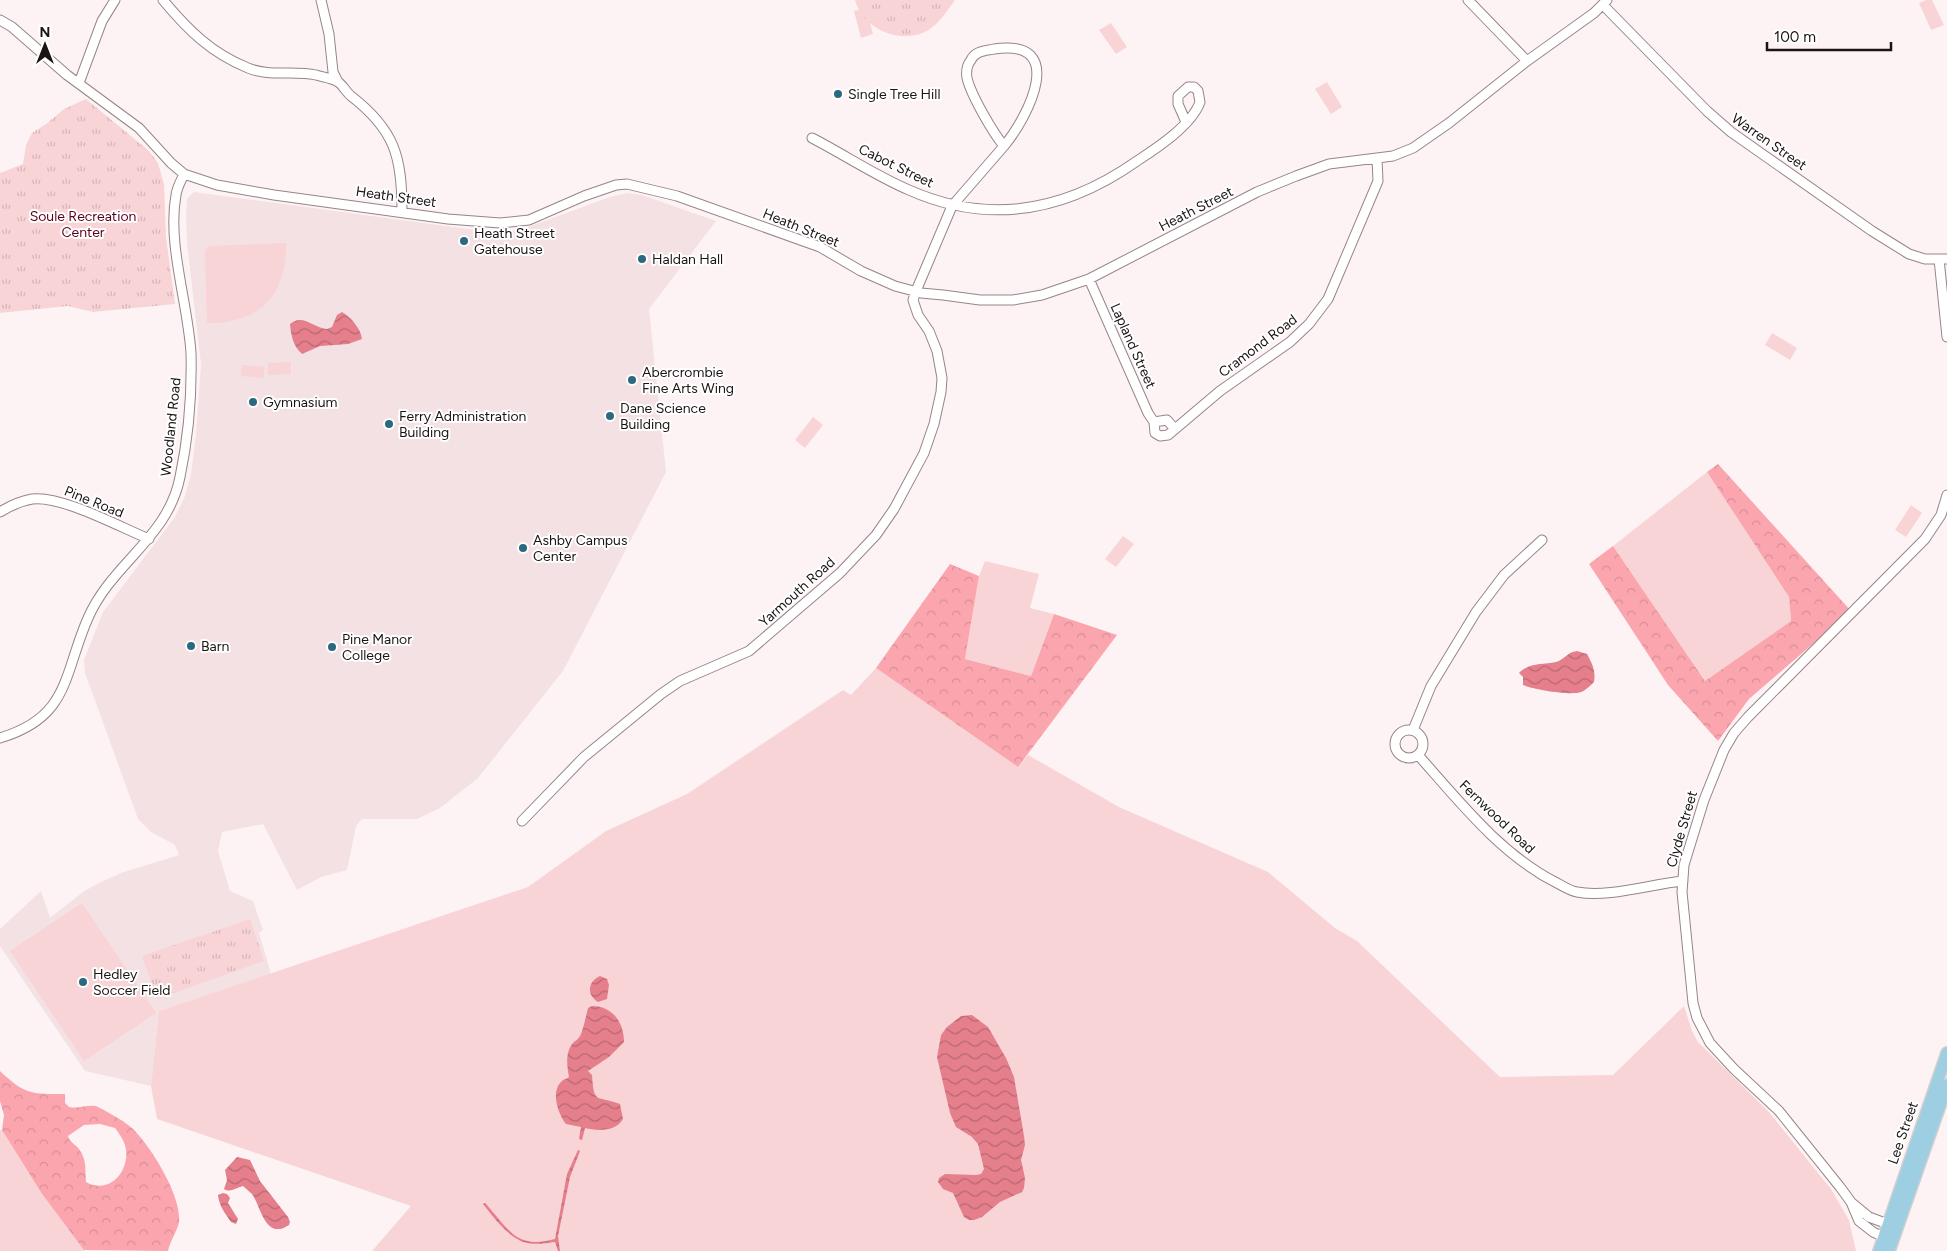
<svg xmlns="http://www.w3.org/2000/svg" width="1947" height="1251" viewBox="0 0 1947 1251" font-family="Figtree,sans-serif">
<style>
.built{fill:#f3e1e3}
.grass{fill:#f9d4d7}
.forest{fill:url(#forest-crowns);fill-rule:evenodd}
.park{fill:url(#park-tufts)}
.water{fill:url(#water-waves)}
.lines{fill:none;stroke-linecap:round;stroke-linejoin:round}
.minor-casing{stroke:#968586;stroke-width:11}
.major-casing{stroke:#d1d0d0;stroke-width:14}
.minor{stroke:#fff;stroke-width:9}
.major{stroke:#9ecee2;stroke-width:11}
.poi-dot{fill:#2c687f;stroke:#fff;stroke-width:2}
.labels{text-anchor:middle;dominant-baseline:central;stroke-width:4;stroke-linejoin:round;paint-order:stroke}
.poi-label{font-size:14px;fill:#1a1414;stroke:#fff;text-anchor:start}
.street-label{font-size:14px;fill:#1a1414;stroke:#fff}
.park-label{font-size:14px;fill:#5e001c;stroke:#fff}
</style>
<defs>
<pattern id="forest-crowns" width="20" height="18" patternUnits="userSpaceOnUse" patternTransform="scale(1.25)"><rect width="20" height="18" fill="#fba6af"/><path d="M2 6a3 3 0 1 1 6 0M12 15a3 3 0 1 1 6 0" fill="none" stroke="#d78e96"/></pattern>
<pattern id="park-tufts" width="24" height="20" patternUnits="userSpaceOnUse" patternTransform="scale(1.25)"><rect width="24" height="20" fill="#f9d4d7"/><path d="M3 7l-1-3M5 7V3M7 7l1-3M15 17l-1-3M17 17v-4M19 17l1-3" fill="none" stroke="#d5b5b8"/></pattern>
<pattern id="water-waves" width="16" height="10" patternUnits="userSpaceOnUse" patternTransform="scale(1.25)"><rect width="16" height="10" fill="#e57f8c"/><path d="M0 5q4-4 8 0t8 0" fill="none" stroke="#b96771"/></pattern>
</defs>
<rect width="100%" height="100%" fill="#fef3f4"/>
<path class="built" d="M 194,192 L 490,232 L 520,230 L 610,197 L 627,193 L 642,195 L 716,221 L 649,309 L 666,472 L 563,671 L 478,778 L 440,808 L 417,819 L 362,819 L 356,826 L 347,870 L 321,877 L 297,890 L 263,824 L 222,832 L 218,851 L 230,891 L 253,901 L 263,930 L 259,933 L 271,974 L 159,1011 L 151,1086 L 85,1071 L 0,946 L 0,929 L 41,891 L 50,918 L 83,892 L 97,884 L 121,873 L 179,855 L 175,845 L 151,832 L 138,819 L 85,673 L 84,660 L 103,612 L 175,517 L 185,496 L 191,474 L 196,435 L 201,364 L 187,243 L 186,217 L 187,199 Z"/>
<path class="grass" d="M 1926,0 L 1932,0 L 1944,25 L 1931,30 L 1919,3 Z
M 866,8 L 873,34 L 861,38 L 854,11 Z
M 1111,23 L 1127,47 L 1116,54 L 1099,30 Z
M 1327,82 L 1342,107 L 1331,114 L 1315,89 Z
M 286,243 C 287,296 260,323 207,323 L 205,251 L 209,246 Z
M 1772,333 L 1797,348 L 1790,360 L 1765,345 Z
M 291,362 L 291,374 L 268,375 L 268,363 Z
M 242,365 L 265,367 L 263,378 L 241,376 Z
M 813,417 L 823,425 L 805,448 L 795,440 Z
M 1707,472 L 1789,597 L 1791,621 L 1705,681 L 1613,546 Z
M 1911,505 L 1922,513 L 1906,537 L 1895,530 Z
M 1123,536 L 1134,544 L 1116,567 L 1105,559 Z
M 985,561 L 1039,574 L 1030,608 L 1054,614 L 1031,676 L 965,659 L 979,576 Z
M 876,668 L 1018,767 L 1028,755 L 1119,807 L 1268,872 L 1335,928 L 1357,941 L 1500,1077 L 1613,1075 L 1684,1006 L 1692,1031 L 1698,1042 L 1769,1112 L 1831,1189 L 1849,1220 L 1856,1251 L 372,1251 L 411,1206 L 157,1119 L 151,1086 L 159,1011 L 528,887 L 606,831 L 687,794 L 843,690 L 851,695 Z
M 82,903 L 156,1013 L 84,1061 L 10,951 Z
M 0,1130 L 2,1130 L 42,1194 L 85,1251 L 0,1251 Z"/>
<path class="forest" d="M 1718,464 L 1851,611 L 1749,699 L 1718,741 L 1668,685 L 1589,564 L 1613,546 L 1705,681 L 1791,621 L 1789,597 L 1707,472 Z
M 950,564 L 979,576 L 965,659 L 1031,676 L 1054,614 L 1117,635 L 1018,767 L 876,668 Z
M 0,1071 C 25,1095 32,1094 65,1094 L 65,1103 L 69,1107 C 79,1109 86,1105 96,1106 C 108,1112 121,1119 132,1128 C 150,1145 182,1196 179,1222 C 177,1232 170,1241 168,1251 L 84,1250 L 42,1194 L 2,1130 L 4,1115 L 0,1101 ZM 100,1124 L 115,1128 C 119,1133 123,1139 125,1145 C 132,1169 110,1196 86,1182 C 85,1169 87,1160 79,1149 C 75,1144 70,1143 68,1136 L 84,1125 Z"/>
<path class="park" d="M 855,0 L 955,0 C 947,11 939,24 927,31 C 901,45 862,29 855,0 Z
M 86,99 L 148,150 L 158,163 L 164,184 L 166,237 L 175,304 L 93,312 L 68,306 L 0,313 L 0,173 L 23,164 L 26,145 L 32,133 L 46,124 L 64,109 Z
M 250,919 L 264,961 L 157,999 L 142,956 Z"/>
<path class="water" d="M 342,312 C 351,317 361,329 362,339 L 348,344 L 320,346 L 302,354 C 293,346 291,335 290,324 C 303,313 313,328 327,329 L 332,327 L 337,315 Z
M 1577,651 L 1587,654 C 1592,663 1596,671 1594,682 C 1590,686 1586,690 1581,692 C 1571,696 1532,689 1523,685 L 1523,677 L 1519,673 C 1530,662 1543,665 1556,662 C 1564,660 1567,652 1577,651 Z
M 600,976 L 607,979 L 609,985 L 607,999 L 598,1002 C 586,995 588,981 600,976 Z
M 592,1006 C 612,1006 624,1022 624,1042 L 609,1057 L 588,1071 L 592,1075 C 594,1105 596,1095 620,1104 L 623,1119 C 616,1132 597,1131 585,1128 L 582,1140 L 579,1139 L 581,1127 L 566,1124 C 558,1114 550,1091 562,1081 C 564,1079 567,1079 569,1077 C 567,1066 565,1052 573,1043 C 576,1040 579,1039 581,1034 C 584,1026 586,1016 588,1008 Z
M 972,1015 L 988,1027 L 1006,1058 L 1014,1077 L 1024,1136 L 1025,1145 L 1021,1160 L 1025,1178 L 1024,1188 L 1022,1192 L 1000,1202 L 982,1217 L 974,1220 L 969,1220 L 964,1217 L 953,1193 L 943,1189 L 938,1182 L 939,1178 L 945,1174 L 976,1175 L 981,1174 L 984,1169 L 978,1144 L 972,1137 L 956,1127 L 950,1113 L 937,1057 L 941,1035 L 947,1027 L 961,1016 Z
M 578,1150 L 580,1151 L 570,1177 L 558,1236 L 560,1251 L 558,1251 L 555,1242 C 546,1243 537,1245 528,1243 C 510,1240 494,1218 483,1204 L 485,1203 C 509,1229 515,1250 555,1239 L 567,1174 Z
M 237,1157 L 250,1160 L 260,1181 L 288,1217 L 290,1222 L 289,1225 C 265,1241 261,1206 252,1194 C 249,1191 246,1189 243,1186 C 236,1188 230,1193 224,1189 L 227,1180 L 225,1170 Z
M 223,1193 L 227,1194 L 230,1198 L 228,1203 L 238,1219 L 236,1224 L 231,1222 C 225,1213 219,1206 218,1195 Z"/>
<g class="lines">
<g class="minor-casing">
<path id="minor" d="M 163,0 C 188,30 211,53 248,68 C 269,77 294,70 316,75 C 322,77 333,78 338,82 C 343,85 346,92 351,96 C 395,130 402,157 402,211
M 321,0 L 329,34 L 333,72 L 338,82
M 1468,0 L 1527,61
M 1603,5 L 1707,111 L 1731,132 L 1872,231 L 1909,254 L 1925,259 L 1947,259
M 0,20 L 12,27 L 67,75 L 139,128 L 171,163 L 184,174 L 217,185 L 274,195 L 448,219 L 500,223 L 529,220 L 584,196 L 616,185 L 627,184 L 677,196 L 820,247 L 861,271 L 895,286 L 921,293 L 943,295 L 980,300 L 1013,300 L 1042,295 L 1089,279 L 1257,192 L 1296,176 L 1329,164 L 1393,156 L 1413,148 L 1449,123 L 1527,61 L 1594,13 L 1607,0
M 79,83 L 102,21 L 115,0
M 812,138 C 845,155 876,176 909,190 C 990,226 1066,211 1137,161 C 1157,148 1192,125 1200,102 L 1198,91 L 1194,87 L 1188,87 L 1178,96 L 1178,104 L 1186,122
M 1939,259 L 1947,337
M 1089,279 L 1148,413 L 1154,422 L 1155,433 L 1160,436 L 1168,435 L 1220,391 L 1290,342 L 1309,324 L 1328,299 L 1378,181 L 1377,159
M 1154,422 L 1167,420 L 1174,428
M 0,512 C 10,506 20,501 32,499 C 61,495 120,527 149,539
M1395 744a14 14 0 1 1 28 0a14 14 0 1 1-28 0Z
M 1413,730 L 1431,686 L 1476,612 L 1504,575 L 1542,540
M 0,738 C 70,717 63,675 88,618 C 112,563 168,538 180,477 C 188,439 192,392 191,353 C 188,303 167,244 176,195 C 177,187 181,181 184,174
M 1418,755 C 1459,801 1501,855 1557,883 C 1563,886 1570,891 1577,892 C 1608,898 1651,884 1683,881
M 522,821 L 584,757 L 661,694 L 680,681 L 749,651 L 840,573 L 876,535 L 894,509 L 924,453 L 934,424 L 941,392 L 942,378 L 937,351 L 929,331 L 918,315 L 913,300 L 916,291 L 952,206 L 1004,146 C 993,133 971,95 967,78 C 966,72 967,65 971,60 C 975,51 985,51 994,49 C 1068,38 1029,116 1004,146
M 1852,1203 L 1869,1217 L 1893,1226
M 1888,1239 L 1873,1232 L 1859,1221 L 1851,1202 L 1840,1187 L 1779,1111 L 1734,1069 L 1710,1043 L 1697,1018 L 1693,1003 L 1682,892 L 1684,865 L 1704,800 L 1724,750 L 1734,733 L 1748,717 L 1925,539 L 1941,515 L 1947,495"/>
</g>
<g class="major-casing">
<path id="major" d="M 1879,1251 L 1947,1053
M 1889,1251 L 1947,1085"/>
</g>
<use href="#minor" class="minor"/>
<use href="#major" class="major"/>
</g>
<g class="poi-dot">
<circle cx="838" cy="94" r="5"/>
<circle cx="464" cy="241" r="5"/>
<circle cx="642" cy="259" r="5"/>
<circle cx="632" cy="380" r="5"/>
<circle cx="253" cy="402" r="5"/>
<circle cx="610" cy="416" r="5"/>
<circle cx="389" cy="424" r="5"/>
<circle cx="523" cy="548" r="5"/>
<circle cx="191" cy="646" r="5"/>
<circle cx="332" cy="647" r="5"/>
<circle cx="83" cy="982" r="5"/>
</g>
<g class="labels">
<g class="poi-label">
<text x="848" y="94">Single Tree Hill</text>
<text x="474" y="233">Heath Street<tspan x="474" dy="16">Gatehouse</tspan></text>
<text x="652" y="259">Haldan Hall</text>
<text x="642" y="372">Abercrombie<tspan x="642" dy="16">Fine Arts Wing</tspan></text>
<text x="263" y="402">Gymnasium</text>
<text x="620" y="408">Dane Science<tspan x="620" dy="16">Building</tspan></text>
<text x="399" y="416">Ferry Administration<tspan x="399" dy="16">Building</tspan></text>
<text x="533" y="540">Ashby Campus<tspan x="533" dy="16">Center</tspan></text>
<text x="342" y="639">Pine Manor<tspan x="342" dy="16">College</tspan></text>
<text x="201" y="646">Barn</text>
<text x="93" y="974">Hedley<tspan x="93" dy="16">Soccer Field</tspan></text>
</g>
<g class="street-label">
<text transform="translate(1769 142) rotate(35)">Warren Street</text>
<text transform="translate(896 166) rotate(26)">Cabot Street</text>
<text transform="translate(396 197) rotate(8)">Heath Street</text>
<text transform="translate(1196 209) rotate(-27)">Heath Street</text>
<text transform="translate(801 228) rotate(22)">Heath Street</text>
<text transform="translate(1133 346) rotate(66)">Lapland Street</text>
<text transform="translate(1258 346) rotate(-37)">Cramond Road</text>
<text transform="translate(171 427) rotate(-84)">Woodland Road</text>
<text transform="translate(94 502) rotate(22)">Pine Road</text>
<text transform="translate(797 592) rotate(-42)">Yarmouth Road</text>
<text transform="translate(1497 817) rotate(44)">Fernwood Road</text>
<text transform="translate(1682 829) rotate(-74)">Clyde Street</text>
<text transform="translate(1903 1133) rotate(-71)">Lee Street</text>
</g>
<g class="park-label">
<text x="83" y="216">Soule Recreation<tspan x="83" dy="16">Center</tspan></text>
</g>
</g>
<g transform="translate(45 45)" stroke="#ffffff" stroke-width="4" paint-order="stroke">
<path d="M0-4L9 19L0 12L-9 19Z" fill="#1a1414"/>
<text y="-8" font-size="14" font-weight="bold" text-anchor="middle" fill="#1a1414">N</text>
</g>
<path d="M1767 42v8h124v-8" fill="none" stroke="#1a1414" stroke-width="2.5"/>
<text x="1774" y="42" font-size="15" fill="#1a1414" stroke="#ffffff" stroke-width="4" paint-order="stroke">100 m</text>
</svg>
